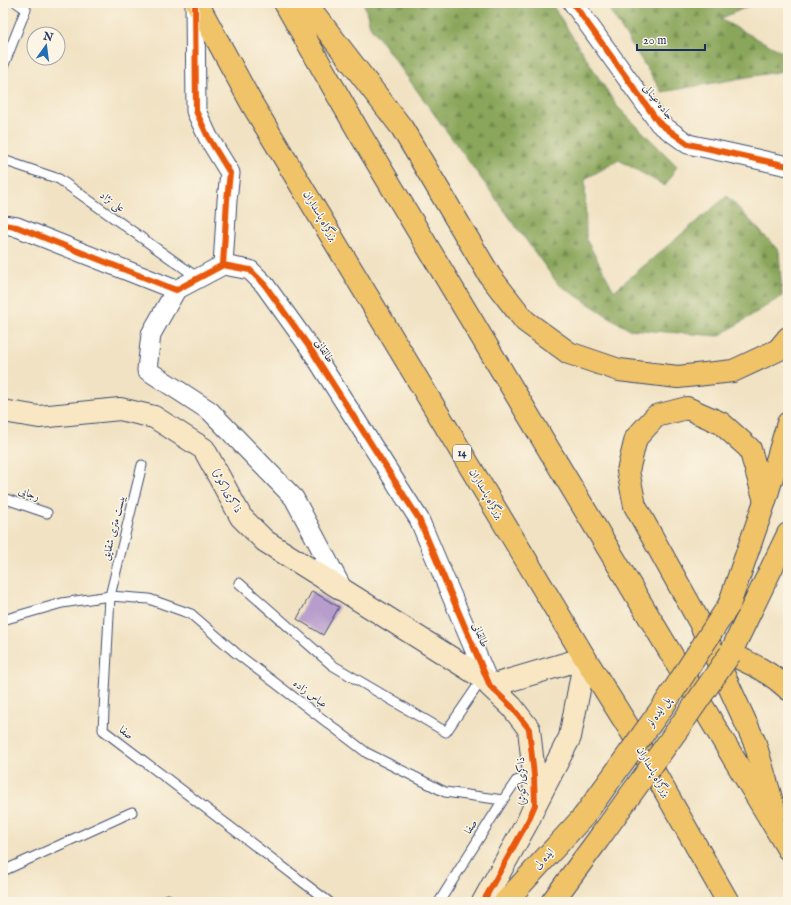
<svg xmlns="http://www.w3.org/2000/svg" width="791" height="905" viewBox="0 0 791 905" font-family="'IM FELL English',Amiri,serif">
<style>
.forest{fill:url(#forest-firs);stroke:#526a5c}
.building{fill:#b79dcc}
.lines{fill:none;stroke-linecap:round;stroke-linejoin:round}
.lane-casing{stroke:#3b4a6d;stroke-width:11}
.street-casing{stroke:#3b4a6d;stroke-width:21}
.secondary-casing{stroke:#3b4a6d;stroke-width:24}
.primary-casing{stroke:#3b4a6d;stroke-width:24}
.highway-casing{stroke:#3b4a6d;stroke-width:24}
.lane{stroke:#fff;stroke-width:9}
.street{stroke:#fff;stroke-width:19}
.secondary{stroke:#f9e7c3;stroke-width:22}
.primary{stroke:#f0c369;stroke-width:22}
.highway{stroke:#f0c369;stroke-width:22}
.primary-bridge-casing{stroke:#3b4a6d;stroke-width:24;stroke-linecap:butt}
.primary-bridge{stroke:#f0c369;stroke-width:22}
.cycleway-casing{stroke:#fcf5e5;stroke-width:8}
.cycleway{stroke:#e8590c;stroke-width:6}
.labels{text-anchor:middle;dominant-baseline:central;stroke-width:3;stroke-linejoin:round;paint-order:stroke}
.shield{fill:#fcf5e5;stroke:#5e6a86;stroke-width:1}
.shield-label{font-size:10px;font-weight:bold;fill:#1b2f5e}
.street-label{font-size:11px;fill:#1b2f5e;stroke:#fcf5e5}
</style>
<defs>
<pattern id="forest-firs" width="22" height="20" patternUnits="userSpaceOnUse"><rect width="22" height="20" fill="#89a65a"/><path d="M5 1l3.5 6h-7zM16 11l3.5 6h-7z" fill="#6f884e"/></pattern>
</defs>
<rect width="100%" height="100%" fill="#fcf5e5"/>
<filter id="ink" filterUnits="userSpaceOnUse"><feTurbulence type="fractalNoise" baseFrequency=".025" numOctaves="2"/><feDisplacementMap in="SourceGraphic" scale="8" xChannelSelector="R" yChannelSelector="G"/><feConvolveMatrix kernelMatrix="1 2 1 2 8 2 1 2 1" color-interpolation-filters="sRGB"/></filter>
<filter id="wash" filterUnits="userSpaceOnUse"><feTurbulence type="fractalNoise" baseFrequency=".012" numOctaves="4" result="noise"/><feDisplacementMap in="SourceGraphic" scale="16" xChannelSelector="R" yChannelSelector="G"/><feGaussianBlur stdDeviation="0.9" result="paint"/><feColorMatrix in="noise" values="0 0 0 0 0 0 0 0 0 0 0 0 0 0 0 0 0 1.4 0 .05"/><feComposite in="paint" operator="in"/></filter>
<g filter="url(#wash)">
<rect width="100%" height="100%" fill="#f1e2c3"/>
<path class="forest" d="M 364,3 L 551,3 L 616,105 L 677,166 L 665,186 L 619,160 L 585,179 L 586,239 L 614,291 L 727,196 L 779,251 L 782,296 L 719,336 L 628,329 L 558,284 L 370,26 Z
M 605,3 L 755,3 L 720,19 L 788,55 L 788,70 L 662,92 Z"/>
<g id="blocks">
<path class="building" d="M 312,591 L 339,607 L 323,635 L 297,619 Z"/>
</g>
</g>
<g filter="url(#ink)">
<use href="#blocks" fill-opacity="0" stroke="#3b4a6d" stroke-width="1"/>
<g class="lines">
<g class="lane-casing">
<path id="lane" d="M 3,67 L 26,9 L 17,3
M 3,160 L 59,179 L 198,278
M 142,465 L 110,596 L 149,599 L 191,614 L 236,653 L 367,753 L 445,792 L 503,800
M 3,498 L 47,513
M 239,583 L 332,665 L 446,732 L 483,678
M 3,620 L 62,603 L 110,596 L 103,730 L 329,902
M 3,871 L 132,812
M 162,902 L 168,899 L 171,902
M 439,902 L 503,800 L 516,781 L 534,775"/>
</g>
<g class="street-casing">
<path id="street" d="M 195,3 L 196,111 L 208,137 L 230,173 L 227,200 L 223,265
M 573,3 L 659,123 L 688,144 L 788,166
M 3,225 L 17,227 L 176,290 L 223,265 L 250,270 L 264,284 L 310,348 L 419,519 L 490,686
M 176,290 L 151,334 L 147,370 L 210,411 L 294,498 L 343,590"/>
</g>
<g class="secondary-casing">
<path id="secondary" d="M 3,411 L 39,417 L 120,409 L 154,417 L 204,449 L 241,517 L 265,541 L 483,678 L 490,686 L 585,658 L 570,737 L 535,805
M 483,902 L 528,821 L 535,805 L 534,775 L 529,729 L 512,707 L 490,686"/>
</g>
<g class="primary-casing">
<path id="primary" d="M 788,534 L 730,654 C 752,664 770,672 788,689
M 729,605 L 765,501 L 788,423
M 505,902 L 584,816
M 552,902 L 600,837"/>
</g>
<g class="highway-casing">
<path id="highway" d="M 197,3 L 252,104 L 585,658 L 632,733 L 728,902
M 285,3 L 360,134 L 788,849
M 305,3 L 315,15 L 402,128 L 490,276 L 525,321 L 569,353 L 619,370 L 678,377 L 733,371 L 778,350 L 788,338
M 765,501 L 750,449 L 721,423 L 687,408 L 656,416 L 636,438 L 628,471 L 635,506 L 700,623 L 755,743 L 775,812"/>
</g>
<use href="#lane" class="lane"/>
<use href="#street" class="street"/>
<use href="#secondary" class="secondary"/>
<use href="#primary" class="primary"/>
<use href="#highway" class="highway"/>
<g class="primary-bridge-casing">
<path id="primary-bridge" d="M 584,816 L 664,705 L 729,605
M 600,837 L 678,729 L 730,654"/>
</g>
<use href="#primary-bridge" class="primary-bridge"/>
<g class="cycleway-casing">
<path id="cycleway" d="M 195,3 L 196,111 L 208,137 L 230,173 L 227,200 L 223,265
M 573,3 L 659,123 L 688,144 L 788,166
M 3,225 L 17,227 L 176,290 L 223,265 L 250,270 L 264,284 L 310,348 L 419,519 L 490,686 L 512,707 L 529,729 L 534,775 L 535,805 L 528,821 L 483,902"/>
</g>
<use href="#cycleway" class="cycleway"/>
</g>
</g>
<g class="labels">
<rect class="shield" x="453" y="445" width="18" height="16" rx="3"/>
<g class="shield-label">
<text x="462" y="453">14</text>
</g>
<g class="street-label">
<text transform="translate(658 102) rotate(51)">جاده عینالی</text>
<text transform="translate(112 202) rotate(35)">علی نژاد</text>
<text transform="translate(320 216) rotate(59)">بزرگراه پاسداران</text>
<text transform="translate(324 351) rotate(57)">طالقانی</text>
<text transform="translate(227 491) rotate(61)">ذاکری(کوثر)</text>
<text transform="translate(29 494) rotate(19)">رجایی</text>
<text transform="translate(486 494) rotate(59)">بزرگراه پاسداران</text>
<text transform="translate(114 528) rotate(-76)">بیست متری شقایق</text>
<text transform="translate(480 635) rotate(67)">طالقانی</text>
<text transform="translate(310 694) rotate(37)">عباس زاده</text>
<text transform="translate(659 712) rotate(-55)">پل ایده لو</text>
<text transform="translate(126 733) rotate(37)">صفا</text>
<text transform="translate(653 772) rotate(60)">بزرگراه پاسداران</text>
<text transform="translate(522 781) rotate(-92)">ذاکری(کوثر)</text>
<text transform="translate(471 827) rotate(-58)">صفا</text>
<text transform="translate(544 859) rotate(-47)">ایده لی</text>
</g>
</g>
<rect width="791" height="905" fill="none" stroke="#fcf5e5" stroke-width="16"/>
<g transform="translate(46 46) rotate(14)"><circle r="19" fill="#fcf5e5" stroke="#a2a6af"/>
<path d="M0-3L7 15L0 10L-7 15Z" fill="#1f6fb2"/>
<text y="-6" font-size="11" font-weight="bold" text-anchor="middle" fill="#1b2f5e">N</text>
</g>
<path d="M637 44v6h68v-6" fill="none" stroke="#1b2f5e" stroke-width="2"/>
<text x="643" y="44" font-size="12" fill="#1b2f5e" stroke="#fcf5e5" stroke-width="3" paint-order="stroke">20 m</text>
</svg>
